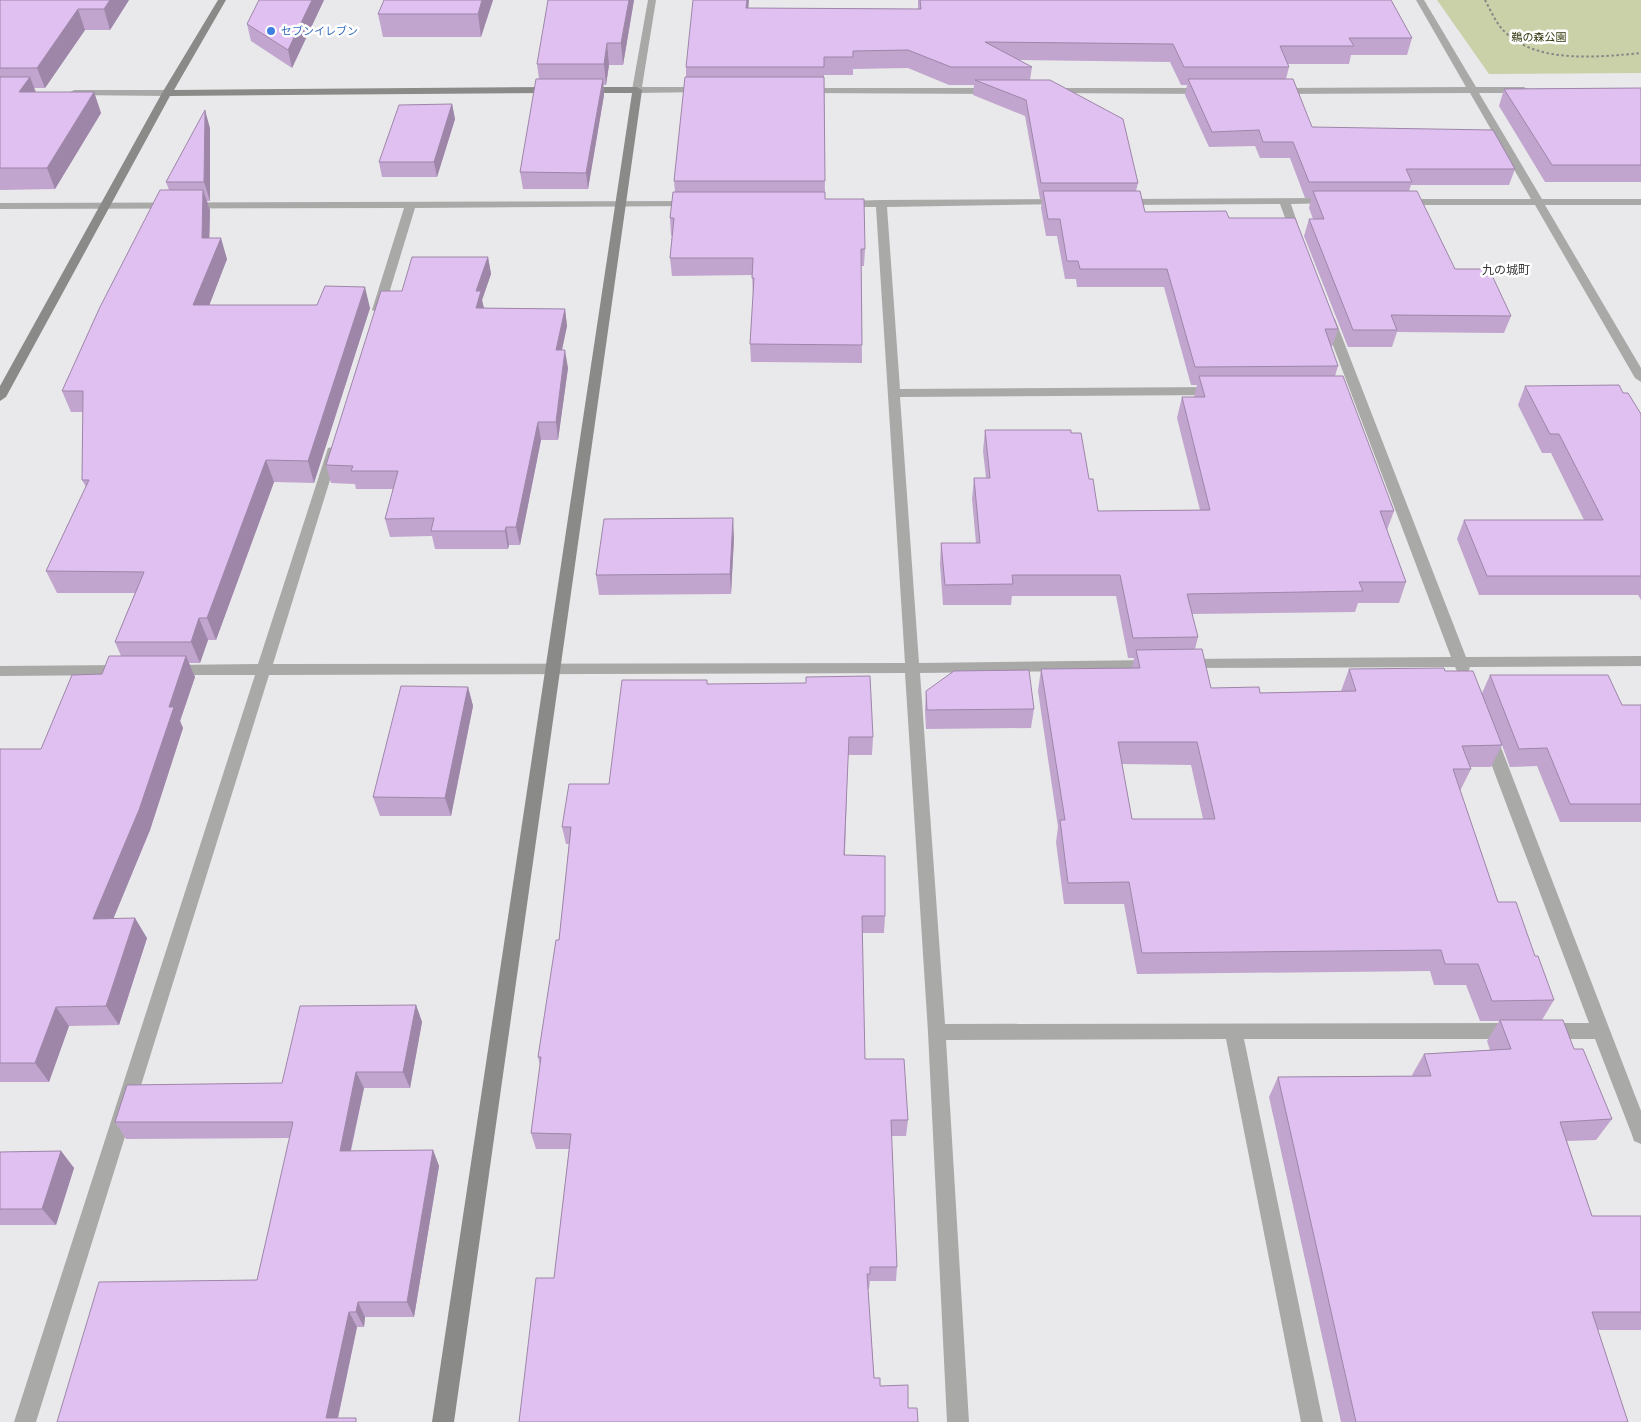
<svg xmlns="http://www.w3.org/2000/svg" width="1641" height="1422" viewBox="0 0 1641 1422" font-family="'Work Sans','Noto Sans JP',sans-serif">
<style>
.green{fill:#cad0a7}
.lines{fill:none;stroke-linecap:round;stroke-linejoin:round}
.path{stroke:#878788;stroke-width:2;stroke-dasharray:2.5 2.5;stroke-linecap:butt}
.street{fill:#a9a9a8;fill-rule:evenodd}
.secondary{fill:#8a8a88;fill-rule:evenodd}
.wall{fill:#c1a5ce;fill-rule:evenodd}
.shaded-wall{fill:#9d86a8}
.building{fill:#e0c0f0;stroke:#9d86a8;fill-rule:evenodd}
.shop-dot{fill:#3f7fe0;stroke:#fff;stroke-width:2}
.labels{text-anchor:middle;dominant-baseline:central;stroke-width:5;stroke-linejoin:round;paint-order:stroke}
.far-shop-label{font-size:11px;fill:#366cbe;stroke:#fff;text-anchor:start}
.far-park-label{font-size:11px;fill:#33370c;stroke:#fff}
.far-neighbourhood-label{font-size:12px;fill:#363637;stroke:#fff}
</style>
<rect width="100%" height="100%" fill="#e9e9eb"/>
<path class="green" d="M 1437,0 L 1641,0 L 1641,73 L 1489,74 Z"/>
<g class="lines">
<path class="path" d="M 1485,0 C 1491,11 1496,24 1506,33 C 1539,64 1599,57 1641,53"/>
<path class="street" d="M 648,0 L 656,0 L 642,87 L 702,87 L 707,90 L 705,92 L 637,93 L 632,90 Z
M 1416,0 L 1424,0 L 1476,87 L 1524,87 L 1529,90 L 1524,93 L 1479,93 L 1542,199 L 1641,199 L 1641,205 L 1545,205 L 1641,368 L 1641,382 L 1635,378 L 1535,205 L 1401,205 L 1396,202 L 1401,199 L 1531,199 L 1470,93 L 1277,94 L 1272,91 L 1277,88 L 1466,87 Z
M 805,88 L 994,88 L 999,91 L 994,94 L 802,93 L 800,91 Z
M 1052,88 L 1204,88 L 1209,91 L 1204,94 L 1049,93 L 1047,91 Z
M 74,90 L 167,90 L 172,93 L 167,96 L 71,95 L 69,93 Z
M 1331,198 L 1335,199 L 1335,203 L 1291,204 L 1302,237 L 1297,240 L 1292,237 L 1280,204 L 1124,205 L 1119,202 L 1124,199 Z
M 1061,199 L 1066,202 L 1065,204 L 887,207 L 900,389 L 1217,387 L 1223,391 L 1217,395 L 900,397 L 919,663 L 1152,660 L 1157,661 L 1159,665 L 1157,669 L 1152,670 L 920,673 L 945,1024 L 1513,1023 L 1519,1026 L 1522,1031 L 1519,1036 L 1513,1039 L 1244,1039 L 1323,1422 L 1301,1422 L 1226,1039 L 946,1040 L 969,1422 L 947,1422 L 928,1032 L 905,673 L 269,675 L 36,1422 L 14,1422 L 255,675 L 173,675 L 168,674 L 166,670 L 168,666 L 173,665 L 258,664 L 328,448 L 333,447 L 339,451 L 273,664 L 905,663 L 876,207 L 844,207 L 839,204 L 844,201 L 881,200 Z
M 691,201 L 695,202 L 695,206 L 415,208 L 384,310 L 378,313 L 372,310 L 404,208 L 0,209 L 0,203 Z
M 1329,315 L 1335,319 L 1466,657 L 1641,656 L 1641,666 L 1470,667 L 1468,673 L 1458,673 L 1455,667 L 1180,668 L 1178,664 L 1180,660 L 1185,659 L 1451,657 L 1323,319 Z
M 122,665 L 127,666 L 129,670 L 127,674 L 122,675 L 0,676 L 0,666 Z
M 1489,731 L 1494,733 L 1497,737 L 1641,1111 L 1641,1144 L 1634,1141 L 1632,1135 L 1595,1039 L 1546,1039 L 1540,1036 L 1537,1031 L 1540,1026 L 1546,1023 L 1589,1023 L 1481,737 L 1484,733 Z"/>
<path class="secondary" d="M 218,0 L 226,0 L 174,90 L 553,87 L 558,90 L 553,93 L 170,96 L 6,397 L 0,401 L 0,386 L 162,93 Z
M 637,87 L 642,90 L 454,1422 L 432,1422 L 632,93 L 584,93 L 579,90 L 584,87 Z"/>
</g>
<path class="wall" d="M 0,0 L 129,0 L 110,30 L 85,30 L 45,88 L 34,88 L 36,92 L 94,92 L 101,113 L 55,189 L 0,190 Z
M 324,0 L 292,68 L 251,41 L 247,24 Z
M 493,0 L 481,37 L 383,37 L 378,14 Z
M 634,0 L 623,65 L 609,65 L 606,85 L 603,85 L 604,95 L 588,189 L 523,189 L 520,172 L 539,79 L 537,64 Z
M 918,0 L 1391,0 L 1412,38 L 1407,55 L 1351,55 L 1349,64 L 1288,64 L 1289,67 L 1286,79 L 1312,127 L 1515,169 L 1509,185 L 1411,185 L 1409,191 L 1455,269 L 1511,316 L 1504,333 L 1397,332 L 1392,347 L 1348,347 L 1304,236 L 1309,219 L 1313,219 L 1309,208 L 1311,198 L 1305,198 L 1290,158 L 1260,158 L 1255,146 L 1209,147 L 1185,95 L 1187,85 L 1181,85 L 1170,62 L 1019,60 L 1032,67 L 1030,80 L 1138,183 L 1136,191 L 1145,212 L 1229,218 L 1338,329 L 1332,347 L 1331,347 L 1338,366 L 1335,376 L 1394,511 L 1387,530 L 1406,582 L 1399,603 L 1358,603 L 1355,612 L 1192,614 L 1198,637 L 1195,649 L 1211,688 L 1260,693 L 1341,691 L 1349,669 L 1445,671 L 1482,693 L 1490,675 L 1622,705 L 1641,705 L 1641,822 L 1560,822 L 1537,766 L 1510,767 L 1502,745 L 1491,767 L 1470,767 L 1471,769 L 1460,791 L 1498,902 L 1535,956 L 1554,1000 L 1542,1020 L 1574,1049 L 1612,1119 L 1596,1140 L 1567,1141 L 1592,1216 L 1641,1216 L 1641,1330 L 1598,1330 L 1628,1422 L 1341,1422 L 1269,1097 L 1278,1077 L 1413,1076 L 1412,1075 L 1424,1054 L 1490,1050 L 1487,1041 L 1499,1021 L 1480,1021 L 1466,985 L 1434,985 L 1430,971 L 1137,974 L 1124,904 L 1064,904 L 1056,842 L 1058,827 L 1038,691 L 1041,669 L 1132,668 L 1134,658 L 1128,658 L 1116,596 L 1012,596 L 1011,605 L 943,605 L 940,564 L 941,543 L 976,543 L 972,499 L 974,478 L 986,478 L 983,451 L 985,430 L 1089,479 L 1098,511 L 1200,510 L 1177,418 L 1182,397 L 1194,397 L 1197,385 L 1191,385 L 1164,287 L 1077,287 L 1076,279 L 1065,279 L 1057,236 L 1046,236 L 1041,208 L 1042,199 L 1040,199 L 1025,116 L 973,95 L 974,85 L 949,85 L 908,68 L 853,69 L 853,75 L 824,75 L 825,199 L 865,249 L 864,266 L 861,266 L 862,363 L 751,362 L 750,344 L 753,296 L 752,275 L 672,276 L 670,258 L 672,236 L 671,235 L 670,218 L 675,192 L 674,181 L 686,77 L 686,67 L 748,8 L 918,9 ZM 1122,764 L 1191,765 L 1203,819 L 1132,819 Z
M 1641,88 L 1641,182 L 1545,182 L 1499,106 L 1504,89 Z
M 452,104 L 455,119 L 437,177 L 382,177 L 379,162 Z
M 210,128 L 210,201 L 207,201 L 210,210 L 209,238 L 227,259 L 209,305 L 370,308 L 314,483 L 274,482 L 216,640 L 208,640 L 200,663 L 189,663 L 195,677 L 180,721 L 183,728 L 150,830 L 113,919 L 147,938 L 119,1025 L 69,1026 L 49,1082 L 0,1082 L 0,749 L 41,749 L 102,674 L 121,656 L 115,642 L 135,593 L 57,593 L 46,571 L 86,487 L 82,480 L 83,412 L 71,412 L 62,391 L 169,190 L 166,182 Z
M 488,257 L 491,274 L 482,300 L 484,308 L 565,309 L 567,326 L 562,350 L 568,368 L 558,440 L 541,440 L 520,545 L 509,545 L 508,549 L 435,549 L 432,536 L 390,537 L 385,519 L 393,489 L 356,489 L 355,484 L 331,483 L 326,465 L 402,291 Z
M 1525,386 L 1623,393 L 1641,414 L 1641,600 L 1638,595 L 1479,595 L 1457,539 L 1464,520 L 1584,520 L 1551,453 L 1542,453 L 1518,405 Z
M 734,538 L 731,594 L 599,595 L 596,575 Z
M 707,680 L 707,684 L 873,737 L 872,755 L 848,755 L 845,855 L 885,916 L 884,933 L 862,933 L 865,1059 L 908,1120 L 906,1136 L 891,1136 L 897,1267 L 896,1281 L 870,1281 L 869,1289 L 868,1289 L 874,1378 L 880,1386 L 908,1408 L 554,1278 L 569,1149 L 536,1149 L 531,1133 L 540,1066 L 538,1057 L 559,940 L 569,844 L 566,844 L 562,827 L 609,784 Z
M 468,687 L 473,706 L 451,816 L 380,816 L 373,797 Z
M 926,691 L 1034,709 L 1031,728 L 926,729 L 925,711 Z
M 416,1005 L 422,1022 L 410,1088 L 364,1088 L 351,1151 L 433,1150 L 439,1166 L 414,1317 L 365,1317 L 364,1327 L 357,1327 L 338,1418 L 57,1422 L 257,1280 L 290,1138 L 126,1139 L 115,1122 L 282,1083 Z
M 61,1151 L 74,1168 L 56,1225 L 0,1225 L 0,1152 Z"/>
<path class="shaded-wall" d="M 110,0 L 129,0 L 110,30 L 104,9 Z
M 312,0 L 324,0 L 292,68 L 288,50 Z
M 482,0 L 493,0 L 481,37 L 478,14 Z
M 629,0 L 634,0 L 623,65 L 621,43 Z
M 747,0 L 749,0 L 747,26 L 746,8 Z
M 78,9 L 85,30 L 45,88 L 37,68 Z
M 607,43 L 609,65 L 606,85 L 604,64 Z
M 30,77 L 38,98 L 19,92 Z
M 603,79 L 604,95 L 588,189 L 586,173 Z
M 94,92 L 101,113 L 55,189 L 47,168 Z
M 452,104 L 455,119 L 437,177 L 434,162 Z
M 205,110 L 210,128 L 210,201 L 204,182 Z
M 203,190 L 210,210 L 209,259 L 202,238 Z
M 221,238 L 227,259 L 201,327 L 193,305 Z
M 488,257 L 491,274 L 482,300 L 484,309 L 476,308 L 476,291 Z
M 365,287 L 370,308 L 314,483 L 308,461 Z
M 565,309 L 567,326 L 558,368 L 556,350 Z
M 565,350 L 568,368 L 558,440 L 556,422 Z
M 538,422 L 541,440 L 520,545 L 516,527 Z
M 266,460 L 274,482 L 216,640 L 207,618 Z
M 733,518 L 734,538 L 731,594 L 730,574 Z
M 506,527 L 509,545 L 508,549 L 505,531 Z
M 199,618 L 208,640 L 200,663 L 191,642 Z
M 186,656 L 195,677 L 180,721 L 183,728 L 150,830 L 105,939 L 93,919 Z
M 468,687 L 473,706 L 451,816 L 445,798 Z
M 135,918 L 147,938 L 119,1025 L 106,1006 Z
M 416,1005 L 422,1022 L 410,1088 L 403,1072 Z
M 56,1007 L 69,1026 L 49,1082 L 35,1063 Z
M 356,1072 L 364,1088 L 347,1167 L 340,1151 Z
M 433,1150 L 439,1166 L 414,1317 L 407,1302 Z
M 61,1151 L 74,1168 L 56,1225 L 42,1209 Z
M 358,1302 L 365,1317 L 364,1327 L 356,1312 Z
M 349,1312 L 357,1327 L 337,1422 L 326,1418 Z"/>
<path class="building" d="M 0,0 L 110,0 L 104,9 L 78,9 L 37,68 L 0,68 Z
M 259,0 L 312,0 L 288,50 L 247,24 Z
M 384,0 L 482,0 L 478,14 L 378,14 Z
M 548,0 L 629,0 L 621,43 L 607,43 L 604,64 L 537,64 Z
M 693,0 L 747,0 L 746,8 L 921,9 L 920,0 L 1391,0 L 1412,38 L 1349,38 L 1354,46 L 1280,46 L 1289,67 L 1184,67 L 1173,44 L 985,42 L 1032,67 L 951,67 L 908,50 L 853,51 L 853,57 L 824,57 L 824,67 L 686,67 Z
M 0,77 L 30,77 L 19,92 L 94,92 L 47,168 L 0,168 Z
M 685,77 L 824,77 L 825,181 L 674,181 Z
M 536,79 L 603,79 L 586,173 L 520,172 Z
M 1188,79 L 1293,79 L 1312,127 L 1493,130 L 1515,169 L 1406,169 L 1412,182 L 1309,182 L 1293,142 L 1263,142 L 1259,130 L 1212,132 Z
M 975,80 L 1050,80 L 1123,119 L 1138,183 L 1041,183 L 1026,100 Z
M 1641,88 L 1641,165 L 1552,165 L 1504,89 Z
M 452,104 L 434,162 L 379,162 L 399,105 Z
M 205,110 L 204,182 L 166,182 Z
M 160,190 L 203,190 L 202,238 L 221,238 L 193,305 L 317,305 L 325,286 L 365,287 L 308,461 L 266,460 L 207,618 L 199,618 L 191,642 L 115,642 L 144,572 L 46,571 L 89,480 L 82,480 L 83,391 L 62,391 L 100,307 Z
M 1043,191 L 1140,191 L 1145,212 L 1226,211 L 1229,218 L 1295,218 L 1338,329 L 1325,329 L 1338,366 L 1195,367 L 1167,269 L 1080,269 L 1078,261 L 1067,261 L 1060,219 L 1048,219 Z
M 1313,191 L 1417,191 L 1455,269 L 1489,269 L 1511,316 L 1391,315 L 1397,330 L 1353,330 L 1309,219 L 1324,219 Z
M 673,192 L 825,192 L 825,199 L 864,199 L 865,249 L 861,249 L 862,345 L 750,344 L 754,278 L 752,278 L 753,258 L 670,258 L 674,218 L 670,218 Z
M 412,257 L 488,257 L 476,291 L 481,291 L 476,308 L 565,309 L 556,350 L 565,350 L 556,422 L 538,422 L 516,527 L 506,527 L 505,531 L 431,531 L 434,518 L 385,519 L 398,471 L 351,471 L 353,466 L 326,465 L 381,291 L 402,291 Z
M 1199,376 L 1343,376 L 1394,511 L 1380,511 L 1406,582 L 1359,582 L 1363,591 L 1187,594 L 1198,637 L 1133,638 L 1120,575 L 1012,575 L 1013,584 L 945,585 L 941,543 L 980,543 L 974,478 L 990,478 L 985,430 L 1071,430 L 1071,433 L 1081,433 L 1089,479 L 1093,479 L 1098,511 L 1210,510 L 1182,397 L 1205,397 Z
M 1619,385 L 1623,393 L 1628,393 L 1641,414 L 1641,576 L 1487,576 L 1464,520 L 1603,520 L 1559,434 L 1550,434 L 1525,386 Z
M 733,518 L 730,574 L 596,575 L 604,519 Z
M 1202,649 L 1211,688 L 1259,687 L 1260,693 L 1356,691 L 1349,669 L 1444,668 L 1445,671 L 1473,671 L 1502,745 L 1462,746 L 1471,769 L 1453,769 L 1498,902 L 1516,902 L 1535,956 L 1538,956 L 1554,1000 L 1492,1001 L 1478,964 L 1445,964 L 1441,950 L 1142,953 L 1129,882 L 1068,883 L 1060,820 L 1065,820 L 1041,669 L 1140,668 L 1136,650 ZM 1118,742 L 1197,742 L 1215,819 L 1132,819 Z
M 109,656 L 186,656 L 169,707 L 174,707 L 139,810 L 93,919 L 135,918 L 106,1006 L 56,1007 L 35,1063 L 0,1063 L 0,749 L 41,749 L 72,675 L 102,674 Z
M 1029,670 L 1034,709 L 927,710 L 926,691 L 954,671 Z
M 1490,675 L 1608,675 L 1622,705 L 1641,705 L 1641,804 L 1570,804 L 1547,748 L 1519,749 Z
M 870,676 L 873,737 L 849,737 L 844,855 L 885,856 L 885,916 L 862,916 L 865,1059 L 904,1059 L 908,1120 L 891,1120 L 897,1267 L 870,1267 L 870,1274 L 867,1274 L 874,1378 L 880,1378 L 880,1386 L 908,1385 L 908,1408 L 917,1408 L 918,1422 L 519,1422 L 536,1278 L 554,1278 L 571,1134 L 531,1133 L 541,1057 L 538,1057 L 556,940 L 559,940 L 571,827 L 562,827 L 569,784 L 609,784 L 622,680 L 707,680 L 707,684 L 806,683 L 806,677 Z
M 401,686 L 468,687 L 445,798 L 373,797 Z
M 416,1005 L 403,1072 L 356,1072 L 340,1151 L 433,1150 L 407,1302 L 358,1302 L 356,1312 L 349,1312 L 326,1418 L 356,1418 L 356,1422 L 57,1422 L 99,1282 L 257,1280 L 293,1122 L 115,1122 L 127,1085 L 282,1083 L 300,1006 Z
M 1500,1020 L 1563,1020 L 1574,1049 L 1583,1049 L 1612,1119 L 1560,1122 L 1592,1216 L 1641,1216 L 1641,1312 L 1592,1312 L 1628,1422 L 1356,1422 L 1278,1077 L 1431,1076 L 1424,1054 L 1511,1049 Z
M 61,1151 L 42,1209 L 0,1209 L 0,1152 Z"/>
<circle class="shop-dot" cx="271" cy="31" r="5"/>
<g class="labels">
<g class="far-shop-label">
<text x="281" y="31">セブンイレブン</text>
</g>
<g class="far-park-label">
<text x="1539" y="37">鵜の森公園</text>
</g>
<g class="far-neighbourhood-label">
<text x="1506" y="270">九の城町</text>
</g>
</g>
</svg>
